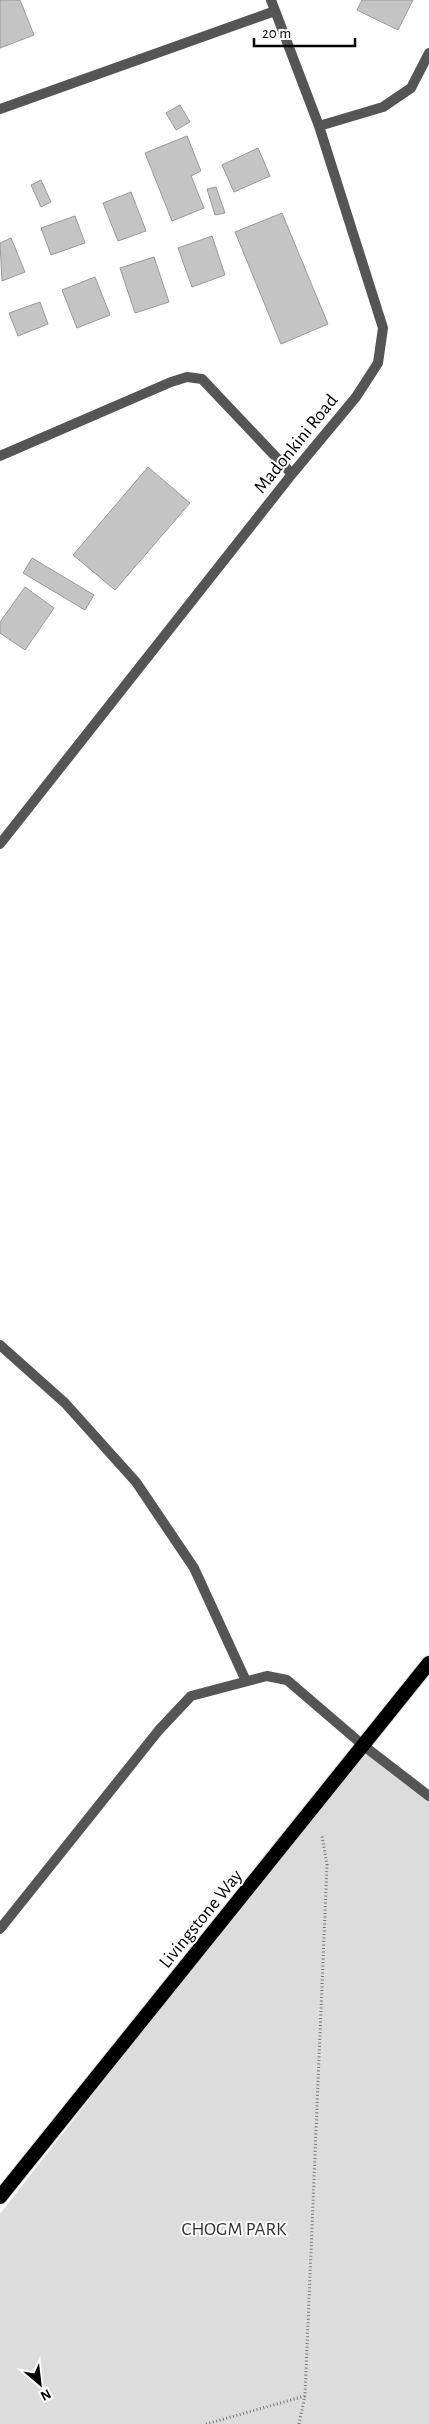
<svg xmlns="http://www.w3.org/2000/svg" width="429" height="2424" viewBox="0 0 429 2424" font-family="'Alegreya Sans',sans-serif">
<style>
.green{fill:#dcdcdc}
.building{fill:#c4c4c4;stroke:#999}
.lines{fill:none;stroke-linecap:round;stroke-linejoin:round}
.trunk-casing{stroke:#dbdbdb;stroke-width:16}
.path{stroke:#777;stroke-width:3;stroke-dasharray:1 2.5;stroke-linecap:butt}
.service{stroke:#555;stroke-width:10}
.minor{stroke:#555;stroke-width:10}
.trunk{stroke:#000;stroke-width:14}
.labels{text-anchor:middle;dominant-baseline:central;stroke-width:4;stroke-linejoin:round;paint-order:stroke}
.street-label{font-size:19px;fill:#000;stroke:#fff}
.park-label{font-size:19px;fill:#333;stroke:#fff}
</style>
<rect width="100%" height="100%" fill="#fff"/>
<path class="green" d="M 364,1746 L 429,1797 L 429,2424 L 0,2424 L 0,2214 Z"/>
<path class="building" d="M 0,0 L 20,0 L 34,35 L 0,48 Z
M 362,0 L 413,0 L 398,30 L 357,10 Z
M 180,105 L 190,122 L 176,130 L 166,113 Z
M 187,136 L 201,171 L 191,176 L 204,208 L 172,221 L 145,153 Z
M 258,148 L 270,176 L 234,192 L 222,165 Z
M 41,180 L 51,202 L 41,207 L 31,185 Z
M 216,187 L 225,213 L 215,215 L 207,189 Z
M 131,192 L 146,231 L 118,241 L 103,203 Z
M 282,213 L 328,324 L 281,344 L 235,232 Z
M 75,216 L 85,243 L 51,255 L 41,228 Z
M 212,236 L 225,275 L 192,287 L 178,248 Z
M 11,238 L 25,272 L 2,281 L 0,243 Z
M 154,257 L 169,302 L 135,313 L 120,268 Z
M 95,277 L 110,315 L 77,328 L 62,290 Z
M 40,302 L 48,324 L 18,336 L 9,313 Z
M 148,467 L 190,503 L 115,590 L 73,555 Z
M 32,558 L 94,595 L 85,610 L 23,573 Z
M 25,587 L 54,608 L 25,650 L 0,633 L 0,622 Z"/>
<g class="lines">
<g class="trunk-casing">
<path id="trunk" d="M 0,2197 L 429,1663"/>
</g>
<path class="path" d="M 206,2424 L 305,2396
M 299,2424 L 305,2396 L 327,1865 L 322,1836"/>
<path class="service" d="M 0,1345 L 65,1403 L 136,1482 L 194,1568 L 246,1681
M 0,1929 L 159,1730 L 191,1696 L 267,1676 L 287,1680 L 364,1746"/>
<path class="minor" d="M 0,109 L 275,11
M 319,126 L 383,107 L 411,88 L 429,53
M 0,456 L 171,382 L 187,377 L 202,379 L 292,474
M 0,844 L 292,474 L 356,397 L 378,363 L 383,328 L 319,126 L 271,0
M 364,1746 L 429,1796"/>
<use href="#trunk" class="trunk"/>
</g>
<g class="labels">
<g class="street-label">
<text transform="translate(296 444) rotate(-51)">Madonkini Road</text>
<text transform="translate(201 1919) rotate(-51)">Livingstone Way</text>
</g>
<g class="park-label">
<text x="234" y="2229">CHOGM PARK</text>
</g>
</g>
<g transform="translate(40 2384) rotate(152)" stroke="#ffffff" stroke-width="4" paint-order="stroke">
<path d="M0-4L9 19L0 12L-9 19Z" fill="#000000"/>
<text y="-8" font-size="14" font-weight="bold" text-anchor="middle" fill="#000000">N</text>
</g>
<path d="M254 38v8h101v-8" fill="none" stroke="#000000" stroke-width="2.5"/>
<text x="262" y="38" font-size="15" fill="#000000" stroke="#ffffff" stroke-width="4" paint-order="stroke">20 m</text>
</svg>
